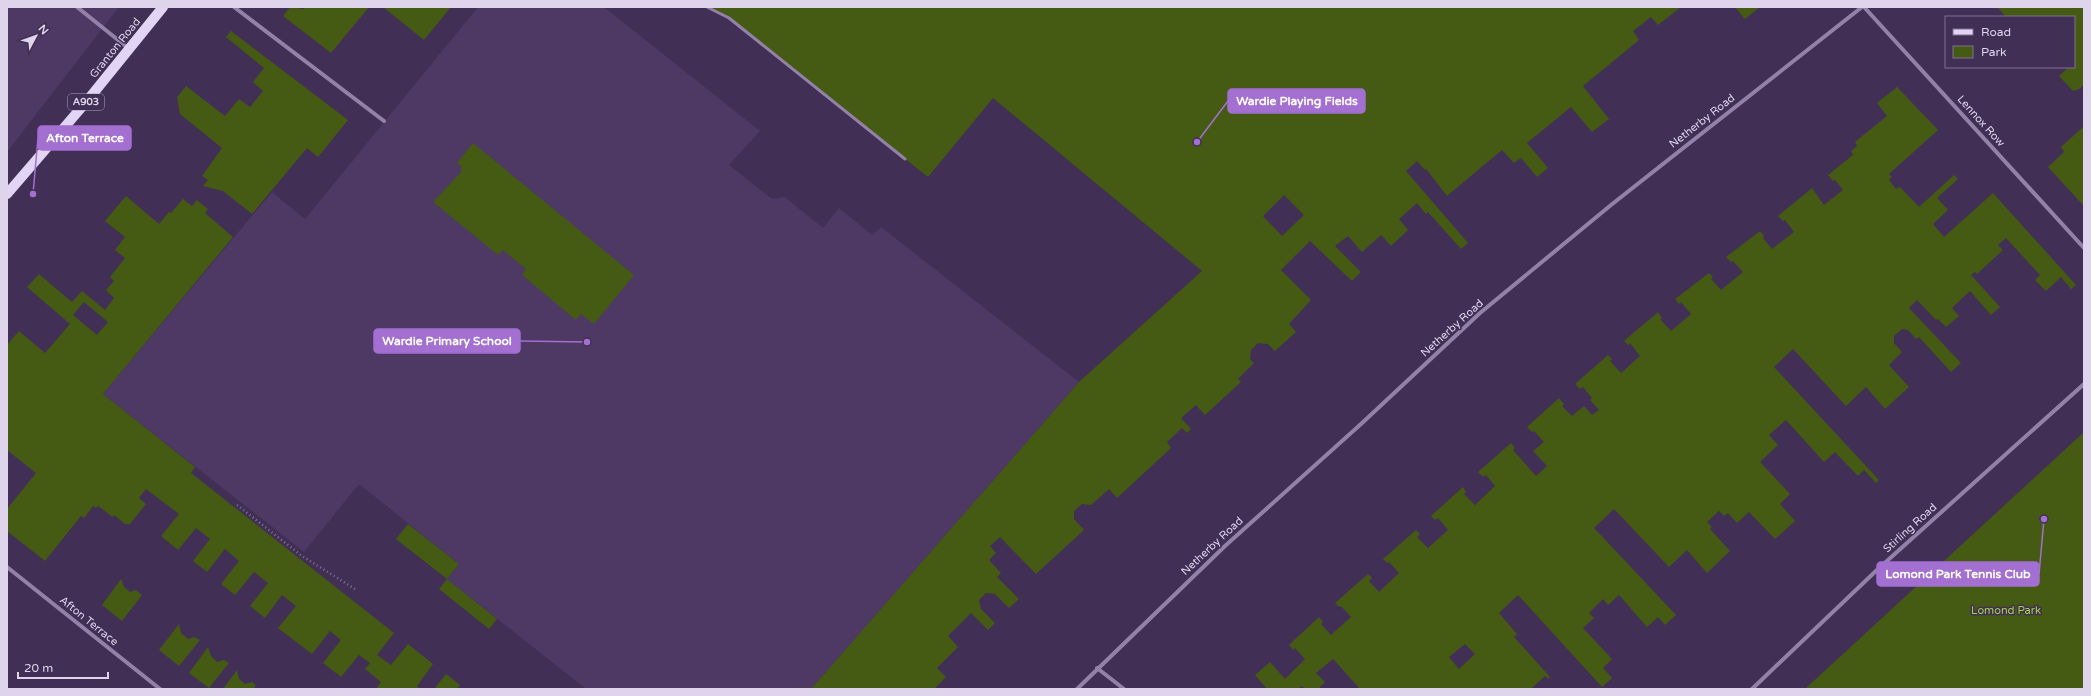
<svg xmlns="http://www.w3.org/2000/svg" width="2091" height="696" viewBox="0 0 2091 696" font-family="'Varela Round',sans-serif">
<style>
.built{fill:#4e3864}
.green{fill:#455b13;fill-rule:evenodd}
.lines{fill:none;stroke-linecap:round;stroke-linejoin:round}
.path{stroke:#837594;stroke-width:2.5;stroke-dasharray:1 3;stroke-linecap:butt}
.lane{stroke:#9381a8;stroke-width:3}
.street{stroke:#9381a8;stroke-width:4}
.primary{stroke:#e2d4f4;stroke-width:10}
.labels{text-anchor:middle;dominant-baseline:central;stroke-width:3;stroke-linejoin:round;paint-order:stroke}
.shield{fill:#412f55;stroke:#afa2be;stroke-width:1}
.shield-label{font-size:10px;font-weight:bold;fill:#ded4eb}
.street-label{font-size:11px;fill:#ded4eb;stroke:#412f55}
.park-label{font-size:11px;fill:#a7d34c;stroke:#412f55}
.leader{fill:none;stroke:#a36fd1;stroke-width:1.5}
.callout-dot{fill:#a36fd1;stroke:#412f55;stroke-width:1.5}
.callout{fill:#a36fd1;stroke:#a36fd1;stroke-width:1.5}
.callout-label{font-size:12px;text-anchor:middle;font-weight:bold;fill:#fff}
</style>
<rect width="100%" height="100%" fill="#412f55"/>
<path class="built" d="M 7,7 L 119,7 L 7,152 Z
M 478,7 L 604,7 L 760,131 L 729,165 L 772,199 L 785,197 L 823,228 L 839,208 L 872,235 L 881,227 L 1079,382 L 811,689 L 586,689 L 447,579 L 459,564 L 359,484 L 304,552 L 103,394 L 272,192 L 305,219 Z"/>
<path class="green" d="M 290,7 L 304,9 L 305,7 L 369,7 L 331,53 L 283,16 Z
M 383,7 L 451,7 L 424,40 Z
M 702,7 L 1681,7 L 1658,25 L 1651,17 L 1633,31 L 1639,40 L 1583,86 L 1609,119 L 1592,132 L 1571,107 L 1527,143 L 1548,168 L 1537,177 L 1521,158 L 1514,163 L 1502,150 L 1447,196 L 1427,170 L 1424,169 L 1417,161 L 1406,171 L 1468,243 L 1461,249 L 1428,212 L 1426,214 L 1417,203 L 1399,219 L 1408,230 L 1391,246 L 1381,235 L 1362,252 L 1348,236 L 1335,246 L 1361,272 L 1352,281 L 1310,241 L 1281,270 L 1311,300 L 1289,324 L 1296,332 L 1275,351 L 1268,344 L 1258,343 L 1251,350 L 1250,359 L 1254,363 L 1238,379 L 1241,382 L 1205,415 L 1196,405 L 1181,418 L 1191,429 L 1187,433 L 1182,428 L 1167,442 L 1171,448 L 1117,498 L 1109,489 L 1091,505 L 1082,504 L 1074,511 L 1074,519 L 1084,530 L 1036,574 L 1000,537 L 990,546 L 996,553 L 989,560 L 1001,573 L 997,577 L 1019,599 L 1009,608 L 995,594 L 986,593 L 979,600 L 981,609 L 995,623 L 988,630 L 971,613 L 948,636 L 958,647 L 937,668 L 946,677 L 934,689 L 811,689 L 1079,382 L 1202,271 L 993,98 L 928,177 L 720,12 ZM 1284,195 L 1304,215 L 1282,236 L 1263,216 Z
M 1735,7 L 1760,7 L 1745,19 Z
M 2000,7 L 2084,7 L 2084,85 L 2079,89 L 2073,91 L 2059,76 L 2069,67 L 2074,67 L 2074,17 L 2028,17 L 2026,15 L 2024,17 L 2006,17 L 1998,8 Z
M 231,31 L 348,120 L 318,157 L 307,148 L 252,214 L 223,191 L 203,186 L 208,180 L 202,176 L 222,148 L 180,114 L 177,97 L 186,86 L 225,116 L 239,99 L 250,107 L 263,91 L 253,82 L 264,68 L 226,37 Z
M 1897,87 L 1938,130 L 1889,174 L 1892,177 L 1889,180 L 1896,189 L 1900,187 L 1919,207 L 1954,175 L 1958,179 L 1937,198 L 1948,210 L 1933,224 L 1944,237 L 1993,193 L 2076,285 L 2071,289 L 2061,277 L 2046,291 L 2035,280 L 2040,275 L 2006,238 L 1998,245 L 2003,250 L 1977,274 L 1975,272 L 1971,275 L 2000,307 L 1991,315 L 1970,291 L 1952,308 L 1959,316 L 1946,327 L 1938,319 L 1936,320 L 1917,300 L 1909,308 L 1961,363 L 1951,372 L 1919,337 L 1916,339 L 1908,330 L 1902,329 L 1894,336 L 1894,343 L 1902,352 L 1889,365 L 1909,387 L 1885,409 L 1866,387 L 1846,406 L 1793,349 L 1774,367 L 1879,480 L 1876,483 L 1864,470 L 1858,476 L 1835,452 L 1824,462 L 1786,420 L 1769,435 L 1778,445 L 1760,462 L 1790,494 L 1780,504 L 1795,521 L 1775,539 L 1749,512 L 1737,523 L 1728,513 L 1724,516 L 1719,511 L 1707,522 L 1712,527 L 1710,529 L 1730,551 L 1707,573 L 1687,550 L 1669,567 L 1614,509 L 1594,528 L 1676,615 L 1665,625 L 1658,617 L 1647,627 L 1619,595 L 1608,605 L 1603,599 L 1589,613 L 1594,618 L 1583,628 L 1612,659 L 1603,668 L 1612,678 L 1602,687 L 1518,595 L 1499,613 L 1517,634 L 1514,637 L 1550,677 L 1548,679 L 1545,676 L 1531,689 L 1360,689 L 1333,659 L 1316,673 L 1325,682 L 1318,689 L 1305,689 L 1302,686 L 1298,689 L 1267,689 L 1255,675 L 1270,662 L 1285,679 L 1305,659 L 1295,648 L 1293,650 L 1289,645 L 1319,617 L 1323,622 L 1321,624 L 1331,635 L 1351,617 L 1341,606 L 1339,607 L 1335,603 L 1368,574 L 1372,578 L 1369,581 L 1379,592 L 1399,573 L 1389,562 L 1387,563 L 1383,559 L 1416,530 L 1420,534 L 1417,537 L 1428,548 L 1448,530 L 1438,518 L 1435,520 L 1431,516 L 1463,487 L 1466,492 L 1464,494 L 1475,505 L 1495,486 L 1486,475 L 1483,477 L 1478,472 L 1511,443 L 1515,448 L 1513,450 L 1536,476 L 1547,466 L 1533,451 L 1544,442 L 1534,431 L 1532,432 L 1527,427 L 1559,398 L 1564,404 L 1562,406 L 1572,416 L 1584,406 L 1592,415 L 1599,410 L 1590,400 L 1592,398 L 1583,387 L 1580,389 L 1575,384 L 1608,355 L 1612,359 L 1610,361 L 1621,373 L 1640,356 L 1630,343 L 1628,345 L 1624,341 L 1658,312 L 1662,318 L 1660,319 L 1671,331 L 1691,314 L 1681,302 L 1679,304 L 1675,299 L 1709,273 L 1713,277 L 1711,279 L 1721,290 L 1743,272 L 1733,261 L 1731,262 L 1726,257 L 1760,231 L 1764,236 L 1763,238 L 1772,249 L 1794,232 L 1785,220 L 1783,221 L 1778,216 L 1812,188 L 1824,205 L 1843,190 L 1835,180 L 1833,181 L 1828,175 L 1853,155 L 1851,151 L 1857,146 L 1855,142 L 1887,116 L 1877,103 ZM 1465,644 L 1475,654 L 1459,669 L 1449,657 Z
M 2084,126 L 2084,206 L 2048,167 L 2064,152 L 2061,147 Z
M 473,143 L 634,275 L 594,324 L 581,314 L 576,320 L 522,275 L 526,269 L 503,250 L 498,255 L 433,202 L 461,172 L 461,166 L 457,163 Z
M 126,196 L 159,224 L 169,212 L 171,213 L 183,199 L 192,206 L 197,200 L 208,209 L 205,213 L 233,237 L 103,394 L 195,467 L 191,473 L 394,633 L 377,655 L 391,665 L 408,644 L 433,664 L 417,686 L 420,689 L 376,689 L 381,682 L 365,669 L 370,663 L 359,655 L 341,677 L 323,663 L 341,640 L 330,631 L 312,654 L 278,628 L 296,606 L 282,595 L 265,618 L 250,606 L 268,583 L 254,572 L 235,595 L 221,584 L 239,561 L 225,549 L 207,572 L 193,561 L 210,539 L 196,528 L 178,550 L 161,536 L 179,514 L 146,489 L 139,498 L 146,504 L 130,524 L 125,524 L 114,515 L 113,517 L 98,506 L 96,508 L 93,506 L 84,518 L 81,516 L 45,561 L 7,531 L 7,509 L 36,473 L 7,450 L 7,345 L 19,331 L 45,353 L 70,324 L 27,287 L 39,274 L 72,302 L 82,291 L 105,310 L 114,298 L 106,290 L 114,281 L 110,277 L 125,258 L 115,250 L 125,237 L 105,221 ZM 84,302 L 108,322 L 97,335 L 73,315 Z
M 2084,432 L 2084,689 L 1805,689 Z
M 408,524 L 459,564 L 447,579 L 497,619 L 489,629 L 439,589 L 447,579 L 396,539 Z
M 121,579 L 124,587 L 130,592 L 136,590 L 142,595 L 122,621 L 102,605 Z
M 179,624 L 181,633 L 188,639 L 194,637 L 200,640 L 179,666 L 159,650 Z
M 208,647 L 211,656 L 217,662 L 224,660 L 229,663 L 209,688 L 189,673 Z
M 237,670 L 239,679 L 245,684 L 252,682 L 256,685 L 253,689 L 223,689 Z
M 446,674 L 460,685 L 457,689 L 434,689 Z"/>
<g class="lines">
<path class="path" d="M 237,505 L 302,556 L 355,589"/>
<path class="lane" d="M 707,7 L 729,18 L 905,159"/>
<path class="street" d="M 77,7 L 128,48
M 234,7 L 384,121
M 1864,7 L 2084,248
M 7,567 L 160,689
M 1097,668 L 1124,689
M 1077,689 L 1225,546 L 1361,424 L 1480,313 L 1611,205 L 1862,7
M 1752,689 L 1878,569 L 2084,384"/>
<path class="primary" d="M 7,194 L 87,101 L 163,7"/>
</g>
<g class="labels">
<rect class="shield" x="68" y="94" width="36" height="16" rx="3"/>
<g class="shield-label">
<text x="86" y="102">A903</text>
</g>
<g class="street-label">
<text transform="translate(115 48) rotate(-51)">Granton Road</text>
<text transform="translate(1702 121) rotate(-38)">Netherby Road</text>
<text transform="translate(1981 121) rotate(48)">Lennox Row</text>
<text transform="translate(1452 328) rotate(-42)">Netherby Road</text>
<text transform="translate(1910 528) rotate(-42)">Stirling Road</text>
<text transform="translate(1212 546) rotate(-43)">Netherby Road</text>
<text transform="translate(89 621) rotate(39)">Afton Terrace</text>
</g>
<g class="park-label">
<text x="2006" y="610">Lomond Park</text>
</g>
</g>
<path class="leader" d="M1197 142L1228 101M33 194L38 138M587 342L520 341M2044 519L2039 574"/>
<g class="callout-dot">
<circle cx="1197" cy="142" r="4"/>
<circle cx="33" cy="194" r="4"/>
<circle cx="587" cy="342" r="4"/>
<circle cx="2044" cy="519" r="4"/>
</g>
<g class="callout">
<rect x="1228" y="89" width="137" height="24" rx="4"/>
<rect x="38" y="126" width="93" height="24" rx="4"/>
<rect x="374" y="329" width="146" height="24" rx="4"/>
<rect x="1877" y="562" width="162" height="24" rx="4"/>
</g>
<g class="callout-label">
<text x="1297" y="105">Wardie Playing Fields</text>
<text x="85" y="142">Afton Terrace</text>
<text x="447" y="345">Wardie Primary School</text>
<text x="1958" y="578">Lomond Park Tennis Club</text>
</g>
<rect width="2091" height="696" fill="none" stroke="#ded4eb" stroke-width="16"/>
<rect x="1945" y="16" width="130" height="52" fill="#412f55" stroke="#807191"/>
<rect x="1953" y="29" width="20" height="6" fill="#e2d4f4" stroke="#807191"/>
<text x="1981" y="36" font-size="12" fill="#ded4eb">Road</text>
<rect x="1953" y="46" width="20" height="12" fill="#455b13" stroke="#807191"/>
<text x="1981" y="56" font-size="12" fill="#ded4eb">Park</text>
<g transform="translate(36 36) rotate(49)" stroke="#412f55" stroke-width="3" paint-order="stroke">
<path d="M0-3L7 15L0 10L-7 15Z" fill="#ded4eb"/>
<text y="-6" font-size="11" font-weight="bold" text-anchor="middle" fill="#ded4eb">N</text>
</g>
<path d="M18 672v6h90v-6" fill="none" stroke="#ded4eb" stroke-width="2"/>
<text x="24" y="672" font-size="12" fill="#ded4eb" stroke="#412f55" stroke-width="3" paint-order="stroke">20 m</text>
</svg>
